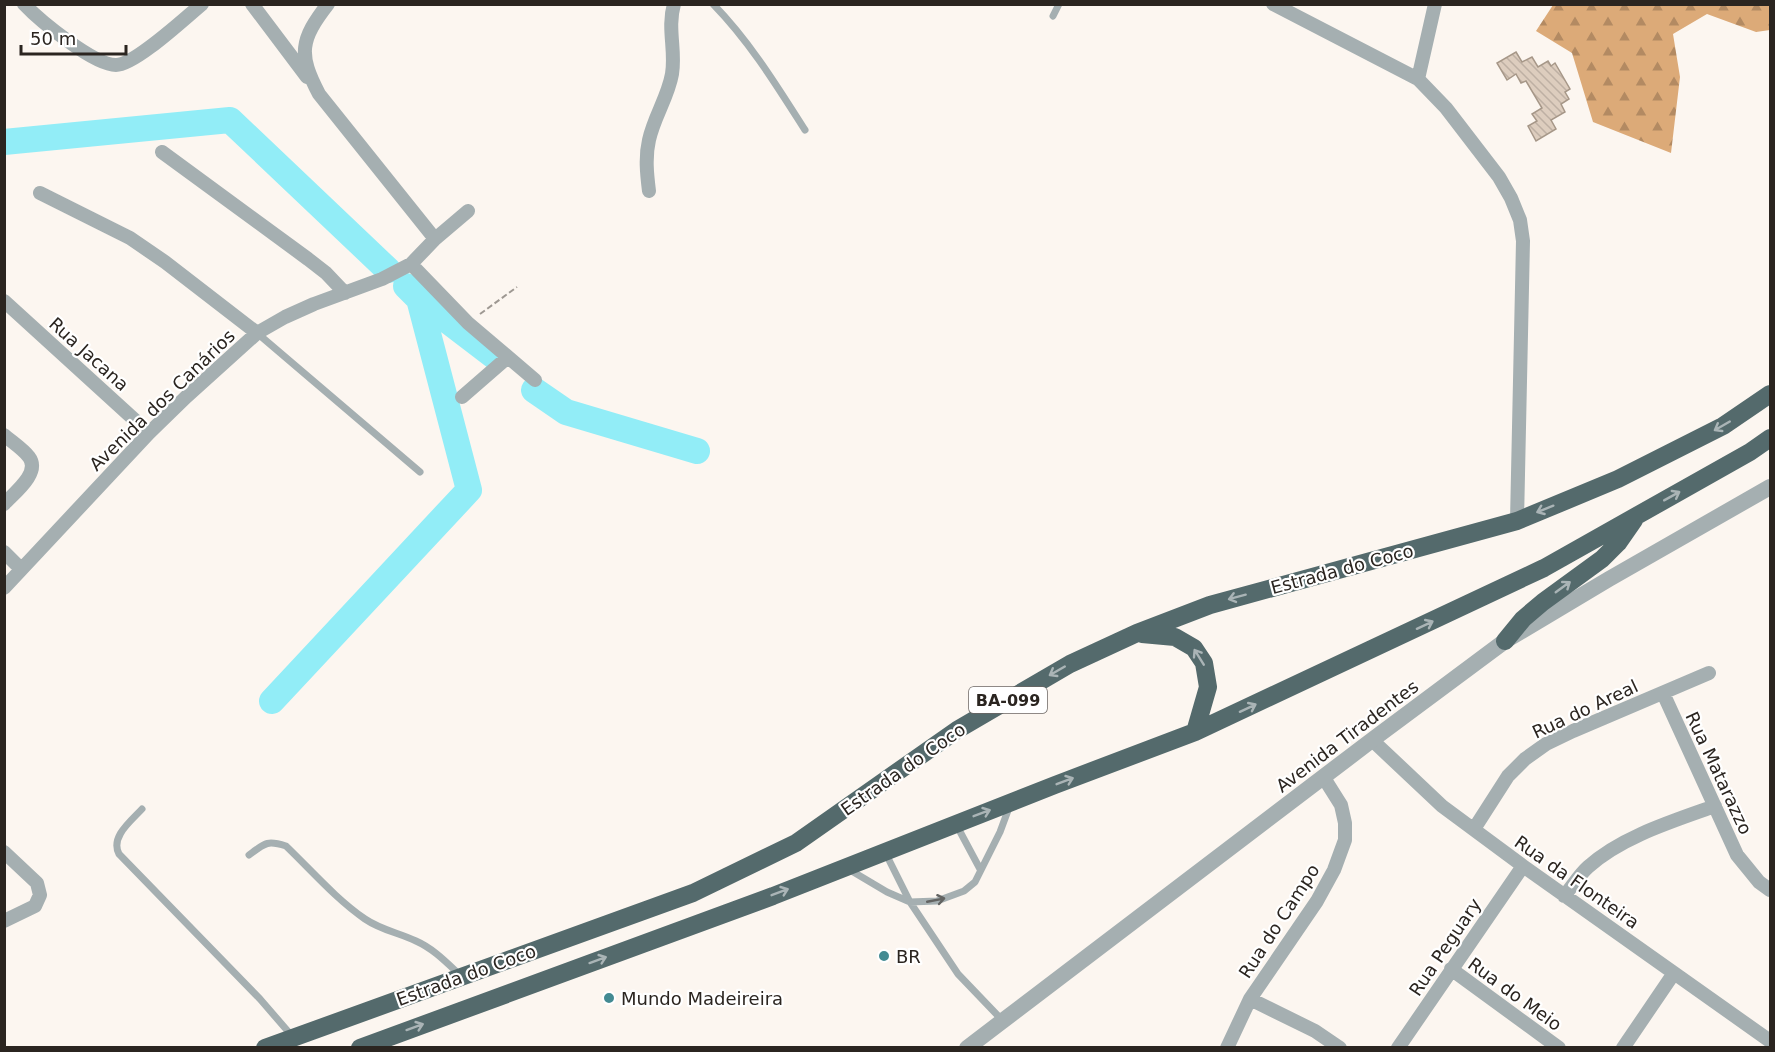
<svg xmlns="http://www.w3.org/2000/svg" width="1775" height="1052" viewBox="0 0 1775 1052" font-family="'DejaVu Sans',sans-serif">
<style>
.forest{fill:url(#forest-firs)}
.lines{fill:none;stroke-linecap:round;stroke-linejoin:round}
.river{stroke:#92edf7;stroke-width:26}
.building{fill:url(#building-back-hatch);stroke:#a69788;stroke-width:1.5}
.path{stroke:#9e9892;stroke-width:2;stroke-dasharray:6 3;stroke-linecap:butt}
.service{stroke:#a5afb1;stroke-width:7}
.minor{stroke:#a5afb1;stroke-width:14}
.tertiary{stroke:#a5afb1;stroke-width:16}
.trunk{stroke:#546a6c;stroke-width:18}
.oneway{stroke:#aab4b6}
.oneway2{stroke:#626361}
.poi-dot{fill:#438a92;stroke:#fff;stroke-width:2}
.labels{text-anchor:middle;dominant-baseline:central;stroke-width:4.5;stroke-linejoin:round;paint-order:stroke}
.shield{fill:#fff;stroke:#6b6663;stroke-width:1.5}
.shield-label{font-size:16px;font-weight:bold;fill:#2b2520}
.street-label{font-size:18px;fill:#2b2520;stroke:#fff}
.poi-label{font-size:18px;fill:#2b2520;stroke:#fff;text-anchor:start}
</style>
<defs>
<pattern id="forest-firs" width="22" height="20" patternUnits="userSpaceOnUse" patternTransform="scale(1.5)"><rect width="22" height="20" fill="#dcaa78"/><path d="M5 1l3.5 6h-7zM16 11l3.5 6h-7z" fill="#b38a62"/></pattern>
<pattern id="building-back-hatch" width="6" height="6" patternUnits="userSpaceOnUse" patternTransform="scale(1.5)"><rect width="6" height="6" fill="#ddcdbe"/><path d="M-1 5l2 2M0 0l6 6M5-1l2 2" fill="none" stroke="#beb0a3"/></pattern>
</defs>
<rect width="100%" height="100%" fill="#fcf6f0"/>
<path class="forest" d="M 1553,5 L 1770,5 L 1770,30 L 1756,32 L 1707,14 L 1673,34 L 1680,77 L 1671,153 L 1593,122 L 1572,53 L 1536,31 Z"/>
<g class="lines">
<path class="river" d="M 4,142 L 230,120 L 388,270
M 419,299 L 495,357
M 534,390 L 566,412 L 697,451
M 272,701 L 469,490 L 419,299 L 406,286"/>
</g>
<path class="building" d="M 1516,52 L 1522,62 L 1532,57 L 1538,67 L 1548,61 L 1551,66 L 1555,63 L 1570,89 L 1565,92 L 1569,99 L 1561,104 L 1565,112 L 1551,120 L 1556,129 L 1536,141 L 1528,126 L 1537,121 L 1532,114 L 1542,108 L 1526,81 L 1521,83 L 1516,74 L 1507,80 L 1497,63 Z"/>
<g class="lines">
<path class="path" d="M 480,314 L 517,287"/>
<path class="service" d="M 713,4 C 750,42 777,86 805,130
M 1053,16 L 1059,4
M 257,333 L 420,472
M 142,809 C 131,821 110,837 119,854 L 260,999 L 292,1036
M 957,826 L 980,869
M 886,854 L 910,902 L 958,974 L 1002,1020
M 249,855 C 265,843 267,840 286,846 C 312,871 336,899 365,919 C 381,930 399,933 416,941 C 434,949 447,963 460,975
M 850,870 L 887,892 L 910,902 L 937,901 L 964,891 L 975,882 L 1000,832 L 1010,805"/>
<path class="minor" d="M 24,4 C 40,21 94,65 116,65 C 135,65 185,18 202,4
M 252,4 L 307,77
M 328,4 C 300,40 298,54 319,94 L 435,239
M 1273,4 L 1418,79 L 1446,108 L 1499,177 L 1511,198 L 1520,220 L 1523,241 L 1517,521
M 1418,79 L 1435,4
M 162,152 L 308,259 L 326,273 L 345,293
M 649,191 C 647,175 645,157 649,140 C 654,117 668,97 672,74 C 676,51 667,28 674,4
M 40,193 L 130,238 L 165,262 L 257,333
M 411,264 L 468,323 L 535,380
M 4,301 L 149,433
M 462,397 L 508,357
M 4,435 C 12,442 23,449 29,457 C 41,473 14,493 4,504
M 4,552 L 21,569
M 4,588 L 149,433 L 186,397 L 257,333 L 285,317 L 314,304 L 382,279 L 411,264 L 435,239 L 468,211
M 1663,693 L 1737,855 L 1759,882 L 1770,890
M 1372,740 L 1442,806 L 1523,866 L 1770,1041
M 1474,829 L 1508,776 L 1525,759 L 1546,744 L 1573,731 L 1709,673
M 4,852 L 37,883 L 40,895 L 35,906 L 4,921
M 1564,896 C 1572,887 1579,875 1588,867 C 1621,837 1673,821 1715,806
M 1451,969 L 1559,1048
M 1250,999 L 1315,1031 L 1340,1048
M 1227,1048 L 1250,999 L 1317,901 L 1334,870 L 1345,840 L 1345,823 L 1341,805 L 1324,778
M 1398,1048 L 1523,866
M 1623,1048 L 1674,973"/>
<path class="tertiary" d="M 967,1048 L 1372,740 L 1505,641 L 1609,579 L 1770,487"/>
<path class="trunk" d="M 1142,634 L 1175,637 L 1194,648 L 1204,663 L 1208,687 L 1195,732
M 1505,641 L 1523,619 L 1543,602 L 1602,559 L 1618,543 L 1634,520
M 265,1048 L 693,893 L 796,843 L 957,730 L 1070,664 L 1137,633 L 1210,605 L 1517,521 L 1618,479 L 1723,426 L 1770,394
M 360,1048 L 773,896 L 1055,785 L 1195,732 L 1544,568 L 1750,452 L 1770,438"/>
</g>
<defs><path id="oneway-shaft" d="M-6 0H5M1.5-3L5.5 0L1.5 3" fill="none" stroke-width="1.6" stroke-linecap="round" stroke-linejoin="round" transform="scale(1.5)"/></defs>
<g class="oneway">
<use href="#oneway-shaft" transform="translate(1722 426) rotate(150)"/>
<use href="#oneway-shaft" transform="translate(1672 496) rotate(-29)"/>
<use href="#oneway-shaft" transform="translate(1545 509) rotate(158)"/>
<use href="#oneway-shaft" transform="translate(1563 587) rotate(-36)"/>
<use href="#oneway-shaft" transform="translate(1237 597) rotate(165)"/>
<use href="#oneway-shaft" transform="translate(1425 625) rotate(-25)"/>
<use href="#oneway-shaft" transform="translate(1199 657) rotate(-122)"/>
<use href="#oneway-shaft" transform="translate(1057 671) rotate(150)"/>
<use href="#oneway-shaft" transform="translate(1248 708) rotate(-25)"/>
<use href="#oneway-shaft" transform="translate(1065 781) rotate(-21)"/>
<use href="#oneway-shaft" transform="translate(982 813) rotate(-21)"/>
<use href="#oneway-shaft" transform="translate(780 892) rotate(-21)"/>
<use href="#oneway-shaft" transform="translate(598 960) rotate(-20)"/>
<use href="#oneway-shaft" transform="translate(415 1027) rotate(-20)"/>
</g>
<use class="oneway2" href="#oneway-shaft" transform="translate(936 900) rotate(-11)"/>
<g class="poi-dot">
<circle cx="884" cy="956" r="6"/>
<circle cx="609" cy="998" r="6"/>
</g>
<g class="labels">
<rect class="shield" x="969" y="687" width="78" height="26" rx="4.5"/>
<g class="shield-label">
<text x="1008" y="700">BA-099</text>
</g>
<g class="street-label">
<text transform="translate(89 354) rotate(42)">Rua Jacana</text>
<text transform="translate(162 400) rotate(-44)">Avenida dos Canários</text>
<text transform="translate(1342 569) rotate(-15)">Estrada do Coco</text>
<text transform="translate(1585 709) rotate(-25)">Rua do Areal</text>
<text transform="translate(1347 736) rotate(-37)">Avenida Tiradentes</text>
<text transform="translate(903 769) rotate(-35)">Estrada do Coco</text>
<text transform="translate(1719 773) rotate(65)">Rua Matarazzo</text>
<text transform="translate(1577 882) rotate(35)">Rua da Flonteira</text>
<text transform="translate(1279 921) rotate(-57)">Rua do Campo</text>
<text transform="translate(1445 947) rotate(-56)">Rua Peguary</text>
<text transform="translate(466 975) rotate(-20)">Estrada do Coco</text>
<text transform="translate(1515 994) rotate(36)">Rua do Meio</text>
</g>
<g class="poi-label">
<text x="896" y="956">BR</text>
<text x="621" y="998">Mundo Madeireira</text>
</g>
</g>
<rect width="1775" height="1052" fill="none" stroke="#2b2520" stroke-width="12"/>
<path d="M21 45v9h105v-9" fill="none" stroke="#2b2520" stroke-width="3"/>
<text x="30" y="45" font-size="18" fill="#2b2520" stroke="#ffffff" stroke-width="4.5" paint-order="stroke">50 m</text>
</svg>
